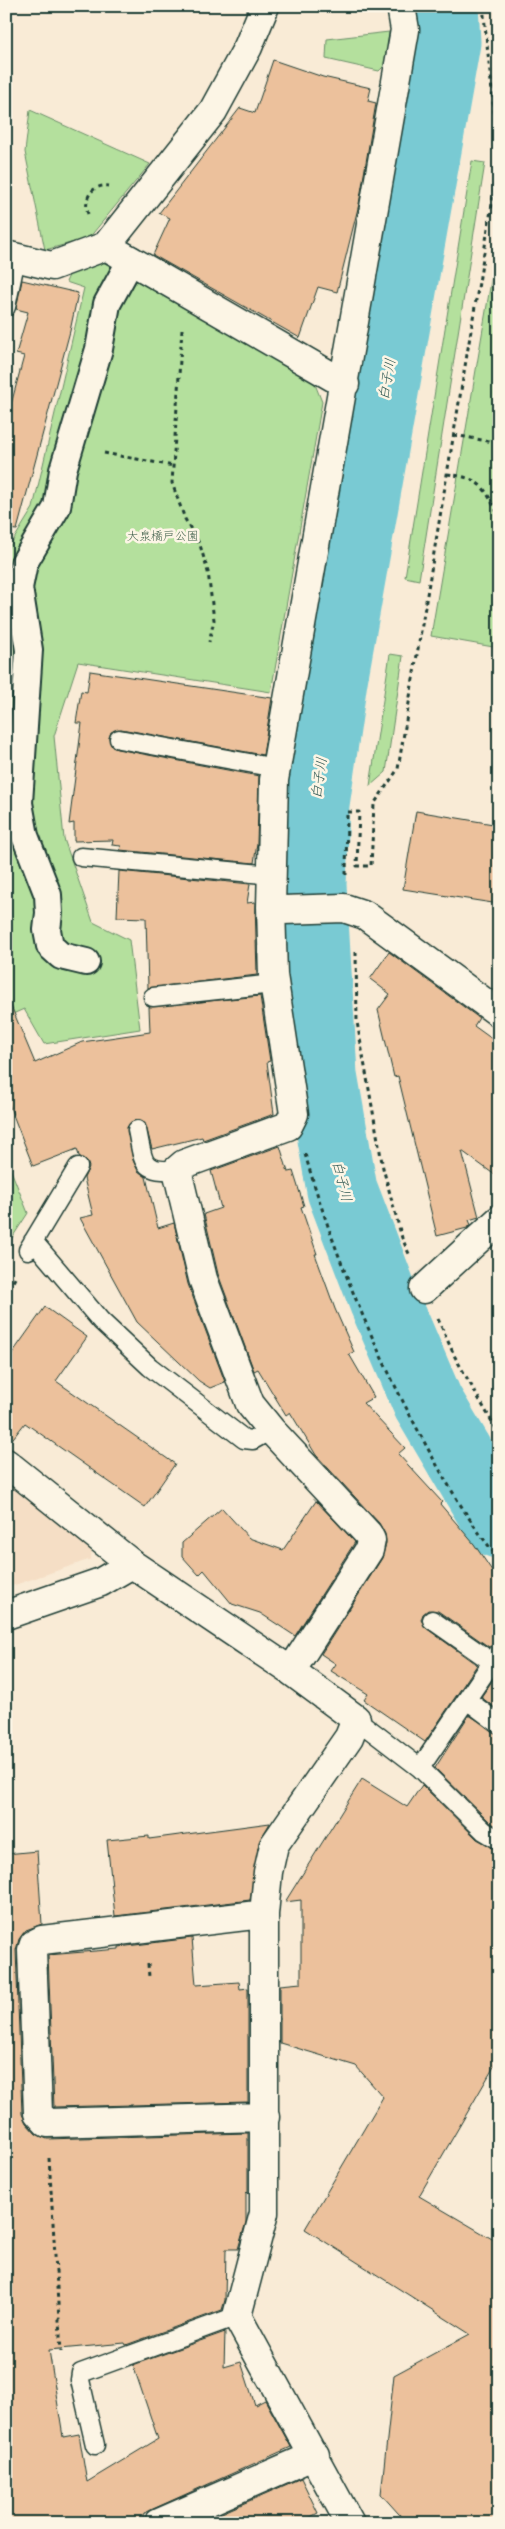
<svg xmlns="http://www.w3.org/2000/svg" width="505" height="2529" viewBox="0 0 505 2529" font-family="'Playpen Sans','Klee One',sans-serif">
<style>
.built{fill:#f5dec5}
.green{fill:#b4e09d;stroke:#6a8e68}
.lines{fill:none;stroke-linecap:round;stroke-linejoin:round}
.river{stroke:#79cad3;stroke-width:71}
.building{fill:#ecc19c;stroke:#1f3d34}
.service-casing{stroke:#1f3d34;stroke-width:21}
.pedestrian-casing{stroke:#1f3d34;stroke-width:30}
.minor-casing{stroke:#1f3d34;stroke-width:31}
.path{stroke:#1f3d34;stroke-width:3;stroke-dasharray:4 4;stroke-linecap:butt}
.service{stroke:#fcf5e5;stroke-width:18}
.pedestrian{stroke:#fcf5e5;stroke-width:26}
.minor{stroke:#fcf5e5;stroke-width:28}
.labels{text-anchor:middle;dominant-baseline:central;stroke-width:5;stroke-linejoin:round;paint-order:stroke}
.park-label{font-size:12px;fill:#3d5e49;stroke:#fcf5e5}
.water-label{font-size:14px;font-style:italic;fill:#315954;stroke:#fcf5e5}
</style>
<rect width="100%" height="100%" fill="#f9ebd6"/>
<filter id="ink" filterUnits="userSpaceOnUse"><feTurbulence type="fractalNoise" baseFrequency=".02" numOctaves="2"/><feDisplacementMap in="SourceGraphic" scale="10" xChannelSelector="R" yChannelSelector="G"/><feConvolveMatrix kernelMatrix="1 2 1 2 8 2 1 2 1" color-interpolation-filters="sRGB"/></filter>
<g filter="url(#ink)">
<path class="built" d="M 6,1477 L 92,1539 L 91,1559 L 6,1588 Z"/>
<path class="green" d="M 389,32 L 386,64 L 379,71 L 326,59 L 327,39 Z
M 30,110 L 150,164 L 89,238 L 45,250 L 25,152 Z
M 472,161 L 485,163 L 419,580 L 405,577 Z
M 499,234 L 499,648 L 431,636 Z
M 101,261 L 313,379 L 322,402 L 271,692 L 78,662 L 54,736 L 64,839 L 93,922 L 129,940 L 140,1029 L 44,1044 L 24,1009 L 6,1017 L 6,552 L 33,508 L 84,288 L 66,282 L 71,271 Z
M 390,654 L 403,656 L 386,772 L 370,786 Z
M 6,1158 L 28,1213 L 6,1247 Z"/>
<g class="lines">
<path class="river" d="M 443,6 L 445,42 L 332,680 L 314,804 L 311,885 L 322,1075 L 342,1190 L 384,1300 L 428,1403 L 499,1523"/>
</g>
<path class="building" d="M 273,60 L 323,77 L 371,88 L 368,101 L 376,103 L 359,204 L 337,292 L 318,287 L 300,338 L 153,255 L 170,218 L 159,213 L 240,108 L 255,113 Z
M 22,280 L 78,293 L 70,331 L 17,530 L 6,529 L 6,423 L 24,356 L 16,354 L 28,312 L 16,309 Z
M 90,671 L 272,698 L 263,755 L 121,729 L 111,732 L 109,738 L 112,747 L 117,749 L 259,776 L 257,843 L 254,863 L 120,850 L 121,846 L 112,845 L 113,840 L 74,841 L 74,823 L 69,824 L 82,723 L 76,723 L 81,691 L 87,692 Z
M 416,811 L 499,825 L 499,904 L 403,889 Z
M 119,871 L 250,884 L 247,903 L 255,902 L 257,975 L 148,988 L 146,918 L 117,917 Z
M 389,952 L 479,1018 L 474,1026 L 499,1044 L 499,1178 L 462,1151 L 479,1217 L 469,1220 L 471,1225 L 467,1228 L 437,1236 L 398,1076 L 394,1077 L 378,1010 L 390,994 L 370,979 Z
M 6,994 L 35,1063 L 82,1042 L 150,1032 L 149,1007 L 260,996 L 270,1061 L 267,1062 L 274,1114 L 203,1140 L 202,1137 L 152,1149 L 145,1123 L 134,1120 L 127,1127 L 133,1160 L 138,1171 L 146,1177 L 158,1228 L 174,1223 L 188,1284 L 225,1382 L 210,1388 L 199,1381 L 137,1322 L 80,1218 L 93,1215 L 84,1178 L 89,1167 L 87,1161 L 79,1156 L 77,1149 L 33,1166 L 6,1097 Z
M 280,1146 L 288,1172 L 293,1171 L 304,1206 L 301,1207 L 317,1254 L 315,1254 L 335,1309 L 354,1352 L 349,1354 L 374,1397 L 363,1403 L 405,1448 L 398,1454 L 442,1502 L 440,1504 L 474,1544 L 499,1581 L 499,1642 L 489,1647 L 438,1611 L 428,1610 L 423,1614 L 421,1620 L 426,1628 L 477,1665 L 425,1742 L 364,1700 L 368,1694 L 331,1671 L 336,1664 L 321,1654 L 382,1558 L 386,1543 L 385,1534 L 379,1523 L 316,1455 L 290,1412 L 286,1415 L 258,1369 L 254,1371 L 218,1274 L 204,1214 L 221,1208 L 211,1171 Z
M 45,1307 L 87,1337 L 56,1381 L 175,1464 L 145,1507 L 25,1423 L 6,1447 L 6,1362 Z
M 316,1501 L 355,1542 L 295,1636 L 260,1613 L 232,1604 L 204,1570 L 199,1575 L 182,1556 L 182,1543 L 222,1508 L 249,1538 L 283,1550 Z
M 499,1671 L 499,1711 L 481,1697 Z
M 469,1715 L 499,1734 L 499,1827 L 491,1823 L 435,1768 Z
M 362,1779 L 407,1807 L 422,1785 L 477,1839 L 499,1851 L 499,2058 L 419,2196 L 499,2243 L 499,2523 L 407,2523 L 381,2494 L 394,2375 L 470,2334 L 305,2229 L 383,2097 L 356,2066 L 280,2043 L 280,1985 L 301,1983 L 301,1900 L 285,1902 Z
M 270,1823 L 259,1842 L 250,1900 L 115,1916 L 107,1840 L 149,1836 L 149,1839 Z
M 37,1851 L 42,1924 L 26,1930 L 19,1939 L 16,1950 L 22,2114 L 26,2123 L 36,2134 L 47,2139 L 248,2133 L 248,2194 L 246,2192 L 246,2222 L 238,2249 L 226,2249 L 225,2300 L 222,2310 L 126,2345 L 125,2343 L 49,2350 L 63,2437 L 79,2434 L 87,2482 L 158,2439 L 133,2365 L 225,2332 L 224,2367 L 241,2362 L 255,2405 L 265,2400 L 291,2447 L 153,2509 L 143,2514 L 144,2523 L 6,2523 L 6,1854 Z
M 192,1938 L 196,1985 L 239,1982 L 240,1989 L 248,1988 L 248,2102 L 54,2107 L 48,1955 L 119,1949 L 119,1947 Z
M 301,2478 L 318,2513 L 299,2523 L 207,2523 L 206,2520 Z"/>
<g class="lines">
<g class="service-casing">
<path id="service" d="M 6,307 L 16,258
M 119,739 L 276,768
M 81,857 L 272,875
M 153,997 L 274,984
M 137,1130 C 144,1163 140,1172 177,1170
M 33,1241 L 101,1321 L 150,1367 L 244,1439 L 253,1440 L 271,1430
M 28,1250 L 78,1167
M 432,1620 L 492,1662
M 467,1700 L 499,1724
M 356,1719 L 420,1768 L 484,1831 L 499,1840
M 420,1768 L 499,1652
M 95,2445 L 80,2380 L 81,2373 L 237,2316"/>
</g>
<g class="pedestrian-casing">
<path id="pedestrian" d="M 86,962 L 61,956 L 50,946 L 47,930 L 49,913 L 48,895 L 25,836 L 19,803 L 29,650 L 19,588 L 24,563 L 57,507 L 63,470 L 99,349 L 107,304 L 131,260"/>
</g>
<g class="minor-casing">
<path id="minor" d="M 106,246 L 213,111 L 248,47 L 265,6
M 6,255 L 52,266 L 106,246 L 345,384
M 271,907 L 283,910 L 344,908 L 365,915 L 499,1013
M 424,1289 L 499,1220
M 6,1463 L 132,1564 L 291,1671 L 356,1719 L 349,1737 L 274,1845 L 268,1872 L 264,1914 L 264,2213 L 237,2316 L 350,2523
M 6,1615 L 101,1582 L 132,1564
M 291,1671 L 369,1550 L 371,1540 L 368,1534 L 271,1430 L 250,1404 L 203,1279 L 177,1170 L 184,1164 L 288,1126 L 294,1114 L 273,975 L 271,907 L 274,780 L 405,30 L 401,6
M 264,1914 L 42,1940 L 34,1944 L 32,1950 L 38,2113 L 47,2123 L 265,2117
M 159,2523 L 315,2455"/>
</g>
<path class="path" d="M 483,6 L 499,158
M 88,214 C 83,198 92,184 109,186
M 182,329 L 172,483 L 185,519 L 200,545 L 208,572 L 214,620 L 209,642
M 454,435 L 499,443
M 104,453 L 174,466
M 447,474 C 481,478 485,487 499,517
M 346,875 L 347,812 L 359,812 L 357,866 L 371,866 L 374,804 L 398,769 L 499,162
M 356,952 L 357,1022 L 383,1168 L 402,1238 L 410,1256
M 305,1154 C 333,1251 372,1345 420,1434 C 443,1477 468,1521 499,1559
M 6,1213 L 13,1219
M 6,1296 L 16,1276
M 438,1319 L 455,1357 L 499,1434
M 148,1964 L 149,1977
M 49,2158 L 61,2352"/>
<use href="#service" class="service"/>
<use href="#pedestrian" class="pedestrian"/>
<use href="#minor" class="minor"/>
</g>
</g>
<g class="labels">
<g class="park-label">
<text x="163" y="535">大泉橋戸公園</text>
</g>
<g class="water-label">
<text transform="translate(386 379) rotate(-80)">白子川</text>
<text transform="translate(318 778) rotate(-82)">白子川</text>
<text transform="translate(343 1181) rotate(76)">白子川</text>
</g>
</g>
<rect width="505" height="2529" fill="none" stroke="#fcf5e5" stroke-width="25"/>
<rect x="12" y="12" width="480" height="2504" fill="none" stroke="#1f3d34" stroke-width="2" filter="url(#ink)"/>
</svg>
